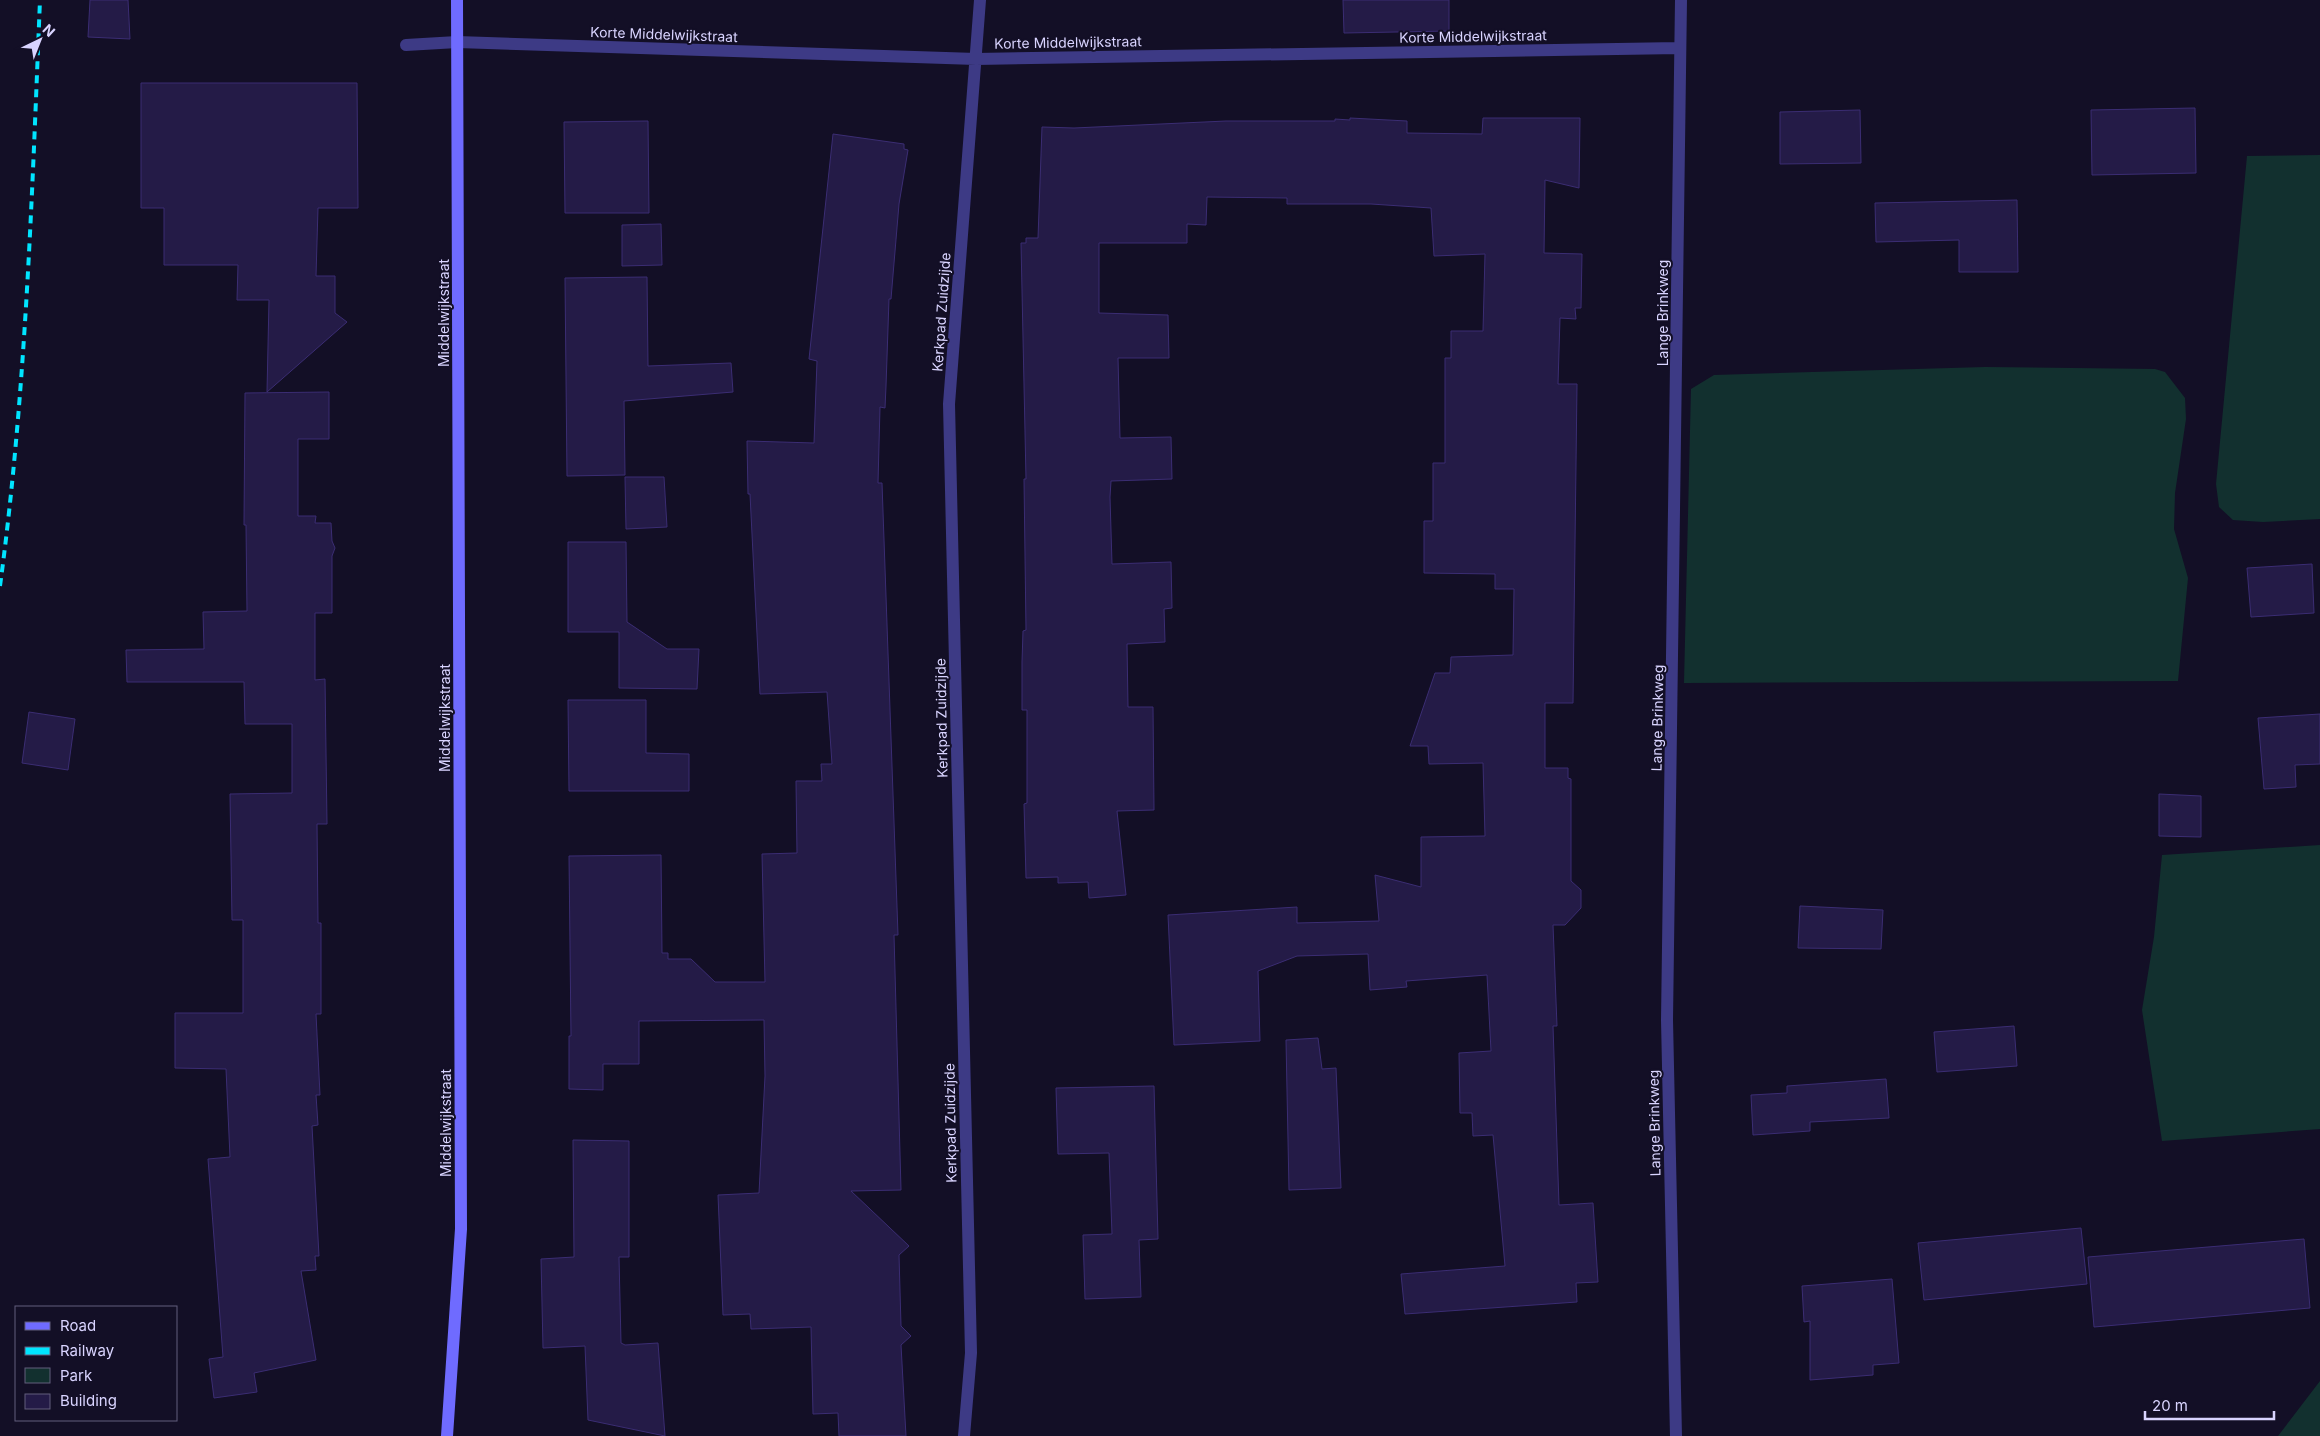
<svg xmlns="http://www.w3.org/2000/svg" width="2320" height="1436" viewBox="0 0 2320 1436" font-family="Inter,sans-serif">
<style>
.green{fill:#12302f}
.building{fill:#241b47;stroke:#3b2d73}
.lines{fill:none;stroke-linecap:round;stroke-linejoin:round}
.service{stroke:#3d3a85;stroke-width:12}
.minor{stroke:#3d3a85;stroke-width:12}
.secondary{stroke:#6f6bff;stroke-width:12}
.rail{stroke:#00e5ff;stroke-width:4;stroke-dasharray:8 6;stroke-linecap:butt}
.labels{text-anchor:middle;dominant-baseline:central;stroke-width:4;stroke-linejoin:round;paint-order:stroke}
.street-label{font-size:14px;fill:#d9d4ff;stroke:#130f26}
</style>
<rect width="100%" height="100%" fill="#130f26"/>
<path class="green" d="M 2320,155 L 2320,519 L 2263,522 L 2233,520 L 2219,507 L 2216,484 L 2247,156 Z
M 1985,367 L 2155,369 L 2165,372 L 2185,398 L 2186,419 L 2175,493 L 2174,529 L 2188,578 L 2178,681 L 1684,683 L 1691,389 L 1714,375 Z
M 2320,845 L 2320,1129 L 2162,1141 L 2142,1010 L 2154,937 L 2162,855 Z
M 2320,1381 L 2320,1436 L 2278,1436 Z"/>
<path class="building" d="M 90,0 L 128,0 L 130,39 L 88,37 Z
M 1343,0 L 1449,0 L 1449,31 L 1344,33 Z
M 141,83 L 357,83 L 358,208 L 318,208 L 316,276 L 335,276 L 335,313 L 347,322 L 267,392 L 269,300 L 237,300 L 238,265 L 164,265 L 164,208 L 141,208 Z
M 2195,108 L 2196,173 L 2092,175 L 2091,110 Z
M 1860,110 L 1861,163 L 1780,164 L 1780,112 Z
M 1350,118 L 1407,121 L 1407,133 L 1482,134 L 1483,118 L 1580,118 L 1579,188 L 1545,180 L 1544,253 L 1582,254 L 1581,308 L 1575,308 L 1576,319 L 1560,318 L 1558,384 L 1577,384 L 1573,703 L 1545,703 L 1545,768 L 1568,768 L 1568,778 L 1571,779 L 1571,881 L 1581,890 L 1581,908 L 1565,925 L 1553,925 L 1557,1026 L 1553,1026 L 1559,1205 L 1593,1203 L 1598,1282 L 1576,1283 L 1577,1302 L 1405,1314 L 1401,1274 L 1505,1266 L 1493,1135 L 1473,1136 L 1472,1113 L 1460,1113 L 1459,1053 L 1491,1051 L 1487,975 L 1406,981 L 1407,987 L 1370,990 L 1368,954 L 1297,956 L 1258,971 L 1260,1041 L 1174,1045 L 1168,915 L 1297,907 L 1297,923 L 1379,921 L 1375,875 L 1421,887 L 1421,837 L 1485,836 L 1483,763 L 1429,764 L 1428,746 L 1410,746 L 1435,673 L 1450,673 L 1451,657 L 1513,655 L 1514,589 L 1495,589 L 1495,574 L 1424,573 L 1424,521 L 1433,521 L 1433,463 L 1445,463 L 1445,358 L 1451,358 L 1451,331 L 1483,331 L 1485,254 L 1434,256 L 1431,208 L 1371,204 L 1287,204 L 1287,198 L 1207,197 L 1206,225 L 1187,224 L 1187,243 L 1099,243 L 1099,313 L 1168,315 L 1169,358 L 1118,358 L 1120,438 L 1171,437 L 1172,479 L 1111,481 L 1110,497 L 1112,564 L 1171,562 L 1172,608 L 1164,609 L 1165,642 L 1127,644 L 1128,707 L 1153,707 L 1154,810 L 1117,811 L 1126,895 L 1089,898 L 1088,882 L 1058,883 L 1058,877 L 1026,878 L 1024,804 L 1027,803 L 1027,710 L 1022,710 L 1022,662 L 1023,631 L 1026,630 L 1024,479 L 1026,479 L 1021,243 L 1026,243 L 1026,238 L 1038,238 L 1042,127 L 1074,128 L 1226,121 L 1335,121 L 1335,119 L 1350,120 Z
M 648,121 L 649,213 L 565,213 L 564,122 Z
M 833,134 L 904,144 L 904,149 L 908,150 L 899,204 L 891,299 L 889,299 L 886,386 L 885,408 L 880,407 L 878,483 L 882,483 L 898,935 L 894,935 L 901,1190 L 851,1191 L 909,1246 L 899,1255 L 901,1326 L 911,1336 L 901,1345 L 906,1436 L 839,1436 L 838,1413 L 813,1414 L 811,1327 L 751,1329 L 750,1314 L 723,1315 L 718,1195 L 759,1193 L 765,1076 L 764,1020 L 639,1021 L 639,1064 L 603,1064 L 603,1090 L 569,1089 L 569,1036 L 571,1036 L 569,856 L 661,855 L 662,953 L 668,953 L 668,959 L 691,959 L 715,982 L 765,982 L 762,854 L 797,853 L 796,781 L 822,781 L 821,764 L 832,764 L 827,692 L 760,694 L 750,494 L 748,494 L 747,441 L 814,443 L 817,361 L 809,359 Z
M 2017,200 L 2018,272 L 1959,272 L 1959,240 L 1876,242 L 1875,203 Z
M 661,224 L 662,265 L 622,266 L 622,225 Z
M 647,277 L 648,366 L 731,363 L 733,392 L 624,401 L 625,475 L 567,476 L 565,278 Z
M 329,392 L 329,439 L 298,439 L 298,516 L 316,516 L 315,523 L 331,523 L 332,541 L 335,548 L 332,556 L 332,613 L 315,613 L 315,680 L 325,679 L 327,824 L 317,824 L 318,923 L 321,923 L 321,1014 L 316,1014 L 320,1095 L 316,1095 L 318,1125 L 312,1126 L 319,1256 L 315,1256 L 316,1270 L 301,1271 L 316,1360 L 254,1373 L 257,1392 L 214,1398 L 209,1359 L 223,1357 L 208,1159 L 230,1157 L 226,1069 L 175,1068 L 175,1013 L 243,1013 L 243,920 L 232,920 L 230,794 L 292,793 L 292,724 L 245,724 L 244,682 L 127,682 L 126,650 L 204,649 L 203,612 L 247,611 L 246,525 L 244,525 L 245,393 Z
M 625,477 L 664,477 L 667,527 L 626,529 Z
M 568,542 L 626,542 L 627,622 L 667,649 L 699,649 L 697,689 L 619,688 L 619,632 L 568,632 Z
M 2312,564 L 2314,613 L 2251,617 L 2247,568 Z
M 568,700 L 646,700 L 646,753 L 689,754 L 689,791 L 569,791 Z
M 29,712 L 75,719 L 68,770 L 22,763 Z
M 2320,714 L 2320,764 L 2295,765 L 2296,787 L 2264,789 L 2258,718 Z
M 2159,794 L 2201,796 L 2201,837 L 2159,836 Z
M 1800,906 L 1883,910 L 1881,949 L 1798,948 Z
M 2014,1026 L 2017,1066 L 1937,1072 L 1934,1032 Z
M 1318,1038 L 1322,1069 L 1336,1068 L 1341,1188 L 1289,1190 L 1286,1040 Z
M 1886,1079 L 1889,1118 L 1810,1122 L 1810,1131 L 1753,1135 L 1751,1095 L 1787,1093 L 1787,1086 Z
M 1154,1086 L 1158,1239 L 1139,1240 L 1141,1297 L 1085,1299 L 1083,1235 L 1112,1234 L 1109,1153 L 1058,1154 L 1056,1088 Z
M 573,1140 L 629,1141 L 629,1257 L 619,1257 L 621,1343 L 625,1345 L 658,1343 L 665,1436 L 588,1420 L 585,1346 L 543,1348 L 541,1259 L 574,1257 Z
M 2081,1228 L 2087,1284 L 1924,1300 L 1918,1243 Z
M 2304,1239 L 2310,1308 L 2094,1327 L 2088,1257 Z
M 1892,1279 L 1899,1363 L 1873,1365 L 1873,1375 L 1810,1380 L 1810,1321 L 1804,1322 L 1802,1286 Z"/>
<g class="lines">
<path class="service" d="M 406,45 L 457,42"/>
<path class="minor" d="M 457,42 L 976,59 L 1679,48
M 964,1436 L 971,1353 L 949,404 L 980,0
M 1676,1436 L 1667,1020 L 1681,0"/>
<path class="secondary" d="M 447,1436 L 461,1229 L 457,0"/>
<path class="rail" d="M 0,586 C 26,394 32,193 40,0"/>
</g>
<g class="labels">
<g class="street-label">
<text transform="translate(664 34) rotate(2)">Korte Middelwijkstraat</text>
<text transform="translate(1473 36) rotate(-1)">Korte Middelwijkstraat</text>
<text transform="translate(1068 42) rotate(-1)">Korte Middelwijkstraat</text>
<text transform="translate(941 312) rotate(-86)">Kerkpad Zuidzijde</text>
<text transform="translate(443 313) rotate(-90)">Middelwijkstraat</text>
<text transform="translate(1662 313) rotate(-90)">Lange Brinkweg</text>
<text transform="translate(444 718) rotate(-90)">Middelwijkstraat</text>
<text transform="translate(941 718) rotate(-91)">Kerkpad Zuidzijde</text>
<text transform="translate(1657 718) rotate(-89)">Lange Brinkweg</text>
<text transform="translate(445 1123) rotate(-90)">Middelwijkstraat</text>
<text transform="translate(950 1123) rotate(-91)">Kerkpad Zuidzijde</text>
<text transform="translate(1654 1123) rotate(-91)">Lange Brinkweg</text>
</g>
</g>
<rect x="15" y="1306" width="162" height="115" fill="#130f26" stroke="#625e7d"/>
<rect x="25" y="1322" width="25" height="8" fill="#6f6bff" stroke="#625e7d"/>
<text x="60" y="1331" font-size="15" fill="#d9d4ff">Road</text>
<rect x="25" y="1347" width="25" height="8" fill="#00e5ff" stroke="#625e7d"/>
<text x="60" y="1356" font-size="15" fill="#d9d4ff">Railway</text>
<rect x="25" y="1368" width="25" height="15" fill="#12302f" stroke="#625e7d"/>
<text x="60" y="1381" font-size="15" fill="#d9d4ff">Park</text>
<rect x="25" y="1394" width="25" height="15" fill="#241b47" stroke="#625e7d"/>
<text x="60" y="1406" font-size="15" fill="#d9d4ff">Building</text>
<g transform="translate(40 40) rotate(43)" stroke="#130f26" stroke-width="4" paint-order="stroke">
<path d="M0-4L9 19L0 12L-9 19Z" fill="#d9d4ff"/>
<text y="-8" font-size="14" font-weight="bold" text-anchor="middle" fill="#d9d4ff">N</text>
</g>
<path d="M2145 1411v8h129v-8" fill="none" stroke="#d9d4ff" stroke-width="2.5"/>
<text x="2152" y="1411" font-size="15" fill="#d9d4ff" stroke="#130f26" stroke-width="4" paint-order="stroke">20 m</text>
</svg>
